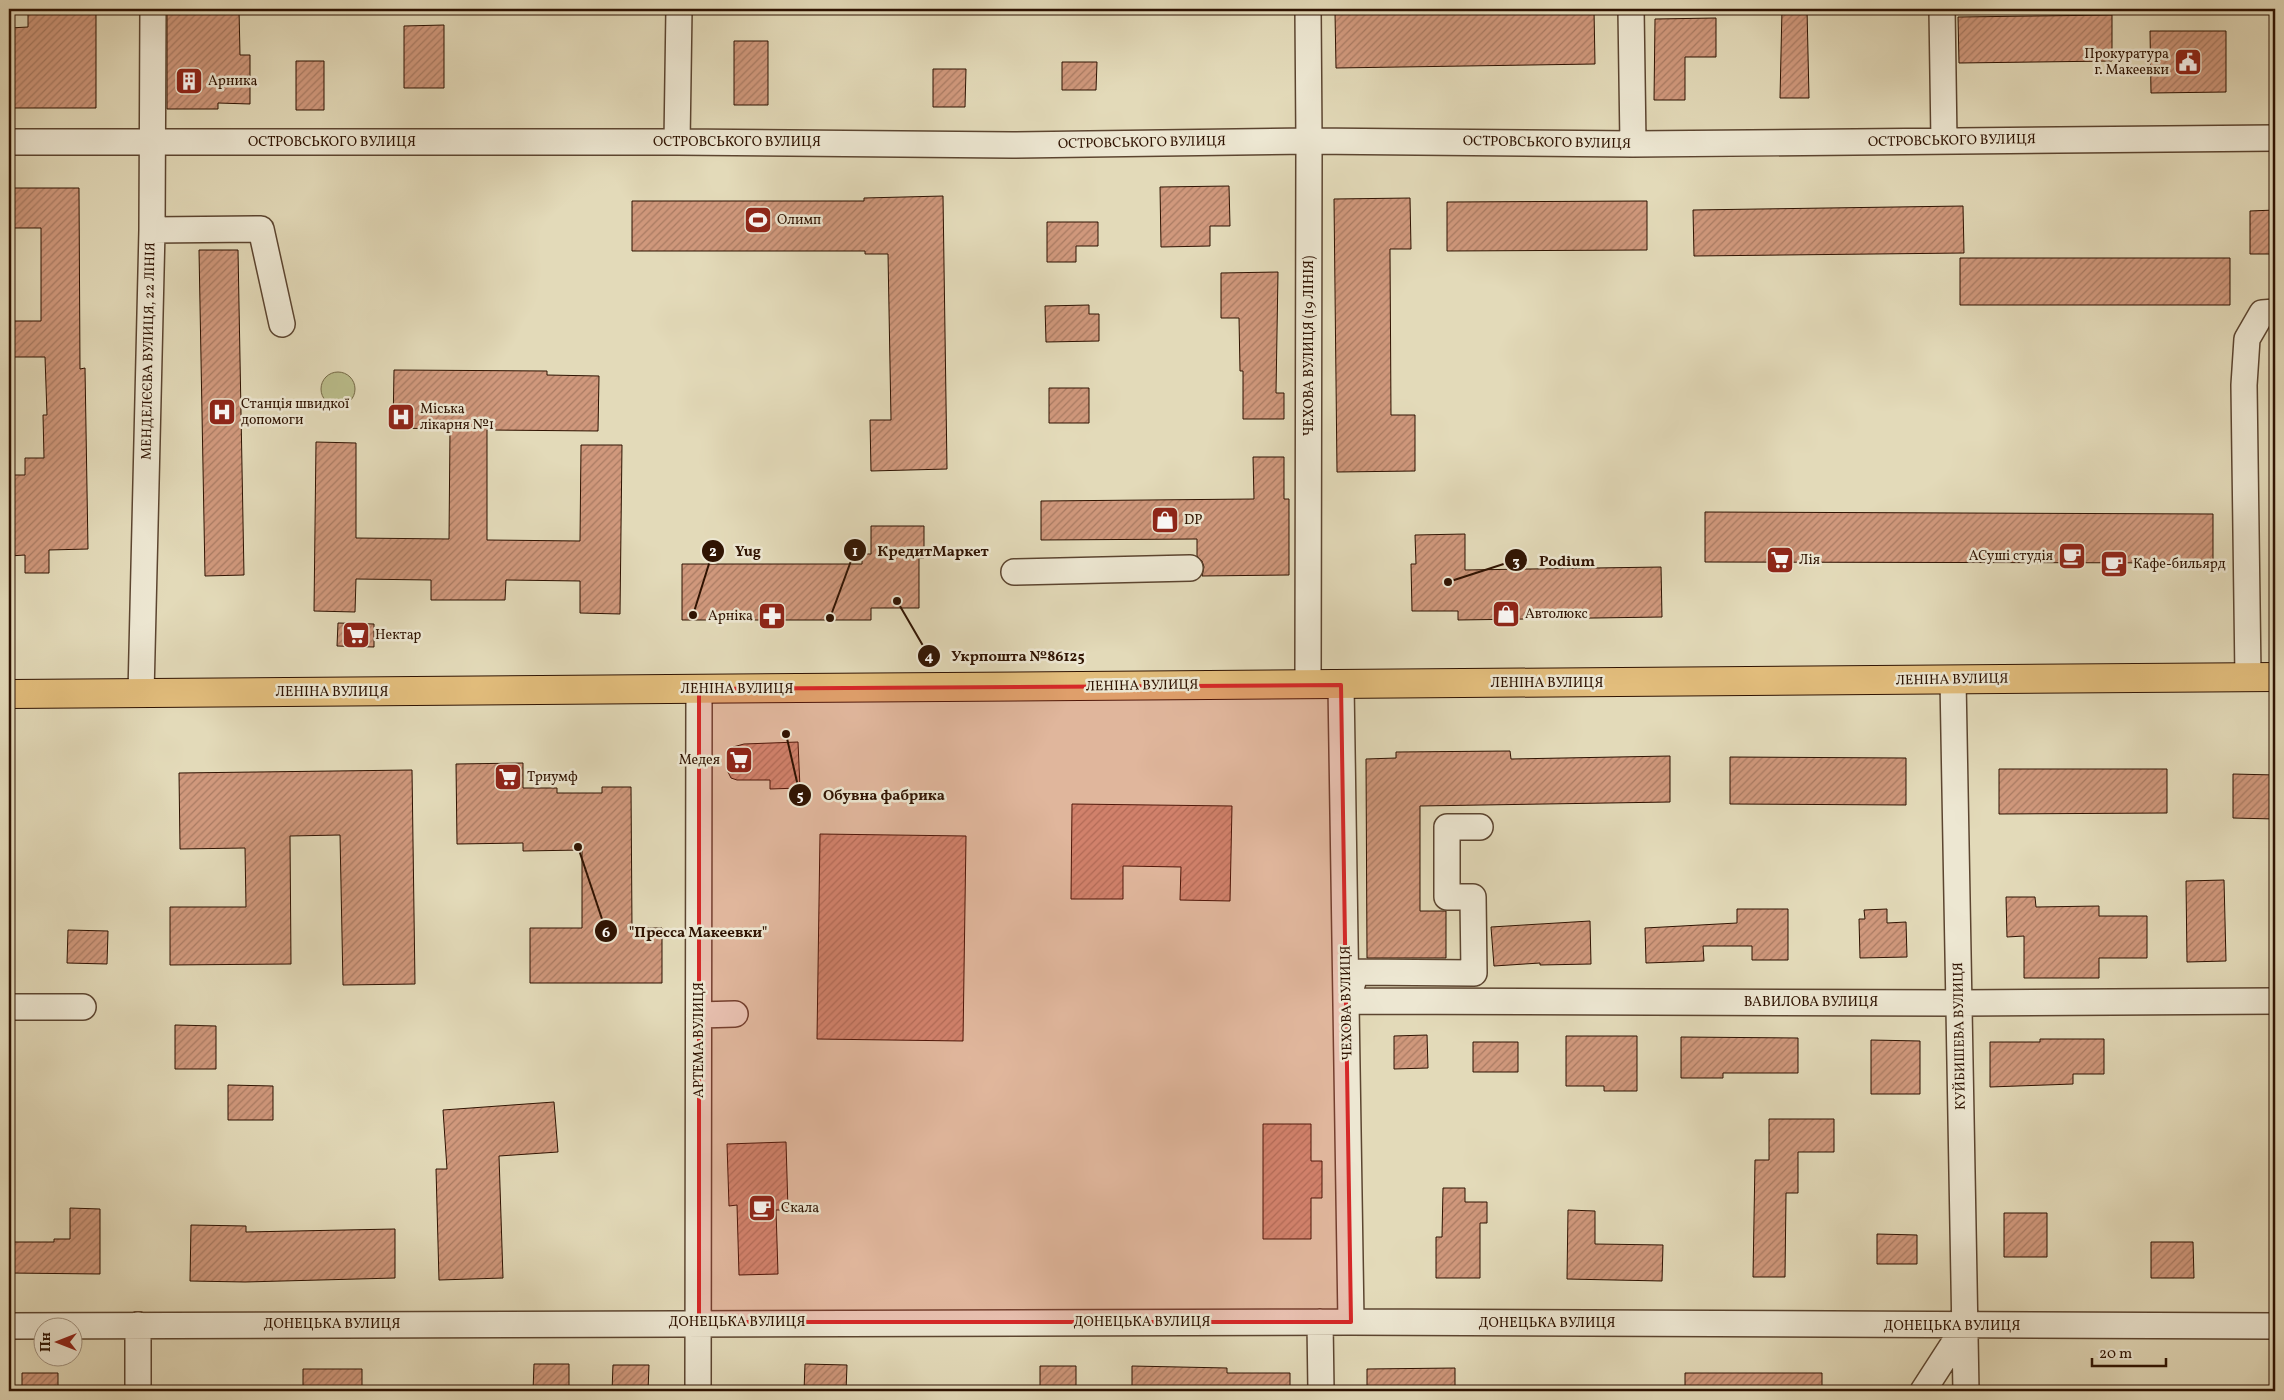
<svg xmlns="http://www.w3.org/2000/svg" width="2284" height="1400" viewBox="0 0 2284 1400" font-family="Vollkorn,serif">
<style>
.grass{fill:#babd8b;stroke:#746846}
.building{fill:url(#building-hatch);stroke:#2f1302}
.lines{fill:none;stroke-linecap:round;stroke-linejoin:round}
.minor-casing{stroke:#5c4530;stroke-width:28}
.major-casing{stroke:#2f1302;stroke-width:30}
.minor{stroke:#ede7d2;stroke-width:25}
.major{stroke:#e2bd7c;stroke-width:28}
.marked{fill:#d62828;fill-opacity:0.2;stroke:#d62828;stroke-width:4;stroke-linejoin:round}
.labels{text-anchor:middle;dominant-baseline:central;stroke-width:5;stroke-linejoin:round;paint-order:stroke}
.poi-label{font-size:14px;fill:#2f1302;stroke:#ede7d2;text-anchor:start}
.street-label{font-size:14px;fill:#2f1302;stroke:#ede7d2}
.leader{fill:none;stroke:#2f1302;stroke-width:2}
.callout-dot{fill:#2f1302;stroke:#ede7d2;stroke-width:2}
.mark-label{font-size:15px;text-anchor:middle;font-weight:bold;fill:#fff}
.callout-label{font-size:15px;text-anchor:middle;font-weight:bold;fill:#2f1302;stroke:#ede7d2;stroke-width:5;stroke-linejoin:round;paint-order:stroke}
</style>
<defs>
<pattern id="building-hatch" width="6" height="6" patternUnits="userSpaceOnUse" patternTransform="scale(1.25)"><rect width="6" height="6" fill="#d0987c"/><path d="M-1 1l2-2M0 6l6-6M5 7l2-2" fill="none" stroke="#a97b63"/></pattern>
</defs>
<rect width="100%" height="100%" fill="#e3dab9"/>
<filter id="stains"><feTurbulence type="fractalNoise" baseFrequency=".004" numOctaves="4"/><feColorMatrix values="0 0 0 0 .2 0 0 0 0 .09 0 0 0 0 .02 0 0 0 .5 -.17"/></filter>
<radialGradient id="worn" r=".72"><stop offset=".6" stop-color="#630" stop-opacity="0"/><stop offset="1" stop-color="#630" stop-opacity=".3"/></radialGradient>
<path class="grass" d="M321 389a17 17 0 1 1 34 0a17 17 0 1 1-34 0Z"/>
<path class="building" d="M 28,9 L 96,9 L 96,108 L 9,108 L 9,28 L 28,27 Z
M 167,9 L 239,9 L 240,55 L 250,55 L 250,104 L 218,103 L 218,109 L 167,109 Z
M 1782,9 L 1807,9 L 1809,98 L 1780,98 Z
M 1594,10 L 1595,64 L 1336,68 L 1335,13 Z
M 2112,15 L 2112,61 L 1959,63 L 1958,17 Z
M 1716,18 L 1716,57 L 1685,57 L 1685,100 L 1654,100 L 1655,19 Z
M 444,25 L 444,88 L 404,88 L 404,26 Z
M 2150,31 L 2226,31 L 2226,92 L 2151,93 Z
M 734,41 L 768,41 L 768,105 L 734,105 Z
M 296,61 L 324,61 L 324,110 L 296,110 Z
M 1062,62 L 1097,62 L 1096,90 L 1062,90 Z
M 933,69 L 966,69 L 965,107 L 933,107 Z
M 1229,186 L 1230,226 L 1210,226 L 1210,246 L 1161,247 L 1160,187 Z
M 9,188 L 79,188 L 80,369 L 85,368 L 88,549 L 49,550 L 49,573 L 25,573 L 25,555 L 9,556 L 9,475 L 25,475 L 25,458 L 44,458 L 43,415 L 47,415 L 45,357 L 9,357 L 9,321 L 41,321 L 41,228 L 9,228 Z
M 943,196 L 947,469 L 871,471 L 870,420 L 891,420 L 888,254 L 865,254 L 865,251 L 632,251 L 632,201 L 864,201 L 864,198 Z
M 1410,198 L 1411,249 L 1390,249 L 1391,415 L 1415,415 L 1415,471 L 1337,472 L 1334,199 Z
M 1647,201 L 1647,250 L 1447,251 L 1447,202 Z
M 1963,206 L 1964,253 L 1694,256 L 1693,210 Z
M 2275,210 L 2275,254 L 2250,254 L 2250,211 Z
M 1047,222 L 1098,222 L 1098,246 L 1076,246 L 1076,262 L 1047,262 Z
M 199,250 L 238,250 L 244,575 L 205,576 Z
M 1960,258 L 2230,258 L 2230,305 L 1960,305 Z
M 1278,272 L 1276,393 L 1284,393 L 1284,419 L 1243,419 L 1243,371 L 1240,371 L 1239,318 L 1221,318 L 1221,273 Z
M 1089,305 L 1089,314 L 1099,314 L 1099,341 L 1046,342 L 1045,306 Z
M 394,370 L 547,371 L 547,375 L 599,376 L 598,431 L 487,430 L 487,540 L 580,541 L 581,445 L 622,445 L 620,614 L 580,613 L 580,581 L 506,580 L 505,600 L 431,600 L 431,580 L 356,579 L 355,612 L 314,611 L 316,442 L 356,443 L 356,538 L 449,539 L 450,429 L 393,428 Z
M 1049,388 L 1089,388 L 1089,423 L 1049,423 Z
M 1253,457 L 1284,457 L 1284,499 L 1289,499 L 1289,575 L 1202,576 L 1204,567 L 1202,561 L 1197,556 L 1197,539 L 1041,540 L 1041,501 L 1254,499 Z
M 1705,512 L 2213,514 L 2213,563 L 1705,562 Z
M 871,526 L 924,526 L 924,558 L 919,558 L 919,608 L 871,608 L 871,620 L 682,620 L 682,564 L 862,564 L 862,554 L 871,554 Z
M 1465,534 L 1465,570 L 1661,567 L 1662,617 L 1458,620 L 1458,611 L 1412,611 L 1411,564 L 1416,564 L 1415,535 Z
M 338,623 L 374,624 L 374,647 L 337,646 Z
M 798,742 L 800,788 L 770,789 L 770,780 L 737,780 L 731,778 L 728,772 L 727,757 L 733,747 L 744,744 Z
M 1510,751 L 1511,759 L 1670,756 L 1670,802 L 1420,806 L 1420,911 L 1446,911 L 1446,958 L 1367,958 L 1366,759 L 1396,758 L 1396,752 Z
M 1730,757 L 1906,758 L 1906,805 L 1730,804 Z
M 523,763 L 523,788 L 557,788 L 557,793 L 602,793 L 602,787 L 631,787 L 632,928 L 662,928 L 662,983 L 530,983 L 530,928 L 582,928 L 582,850 L 523,851 L 523,843 L 457,844 L 456,764 Z
M 1999,769 L 2167,769 L 2167,813 L 1999,814 Z
M 412,770 L 415,984 L 343,985 L 340,835 L 290,836 L 291,964 L 170,965 L 170,907 L 246,907 L 245,848 L 180,849 L 179,773 Z
M 2233,774 L 2275,775 L 2275,819 L 2233,818 Z
M 1072,804 L 1232,806 L 1230,901 L 1180,900 L 1181,867 L 1123,866 L 1123,899 L 1071,899 Z
M 820,834 L 966,836 L 963,1041 L 817,1039 Z
M 2224,880 L 2226,961 L 2187,962 L 2186,881 Z
M 2006,897 L 2035,897 L 2036,907 L 2099,906 L 2099,916 L 2147,916 L 2147,958 L 2099,958 L 2099,978 L 2024,978 L 2024,936 L 2007,937 Z
M 1737,909 L 1788,909 L 1788,960 L 1752,960 L 1752,946 L 1703,946 L 1704,961 L 1646,963 L 1645,928 L 1737,923 Z
M 1887,909 L 1887,923 L 1906,922 L 1907,957 L 1860,958 L 1859,919 L 1865,919 L 1864,910 Z
M 1590,921 L 1591,964 L 1540,965 L 1540,963 L 1494,966 L 1491,927 Z
M 68,930 L 108,931 L 107,964 L 67,963 Z
M 175,1025 L 216,1026 L 216,1069 L 175,1069 Z
M 1427,1035 L 1428,1068 L 1394,1069 L 1394,1036 Z
M 1566,1036 L 1637,1036 L 1637,1091 L 1604,1091 L 1604,1086 L 1566,1086 Z
M 1681,1037 L 1798,1038 L 1798,1073 L 1723,1073 L 1723,1078 L 1681,1078 Z
M 2040,1039 L 2104,1039 L 2104,1074 L 2073,1074 L 2073,1084 L 1990,1087 L 1990,1042 L 2040,1042 Z
M 1871,1040 L 1920,1041 L 1920,1094 L 1871,1094 Z
M 1473,1042 L 1518,1042 L 1518,1072 L 1473,1072 Z
M 228,1085 L 273,1086 L 273,1120 L 228,1120 Z
M 554,1102 L 558,1152 L 499,1156 L 503,1278 L 439,1280 L 436,1169 L 447,1169 L 443,1110 Z
M 1769,1119 L 1834,1119 L 1834,1152 L 1798,1152 L 1798,1193 L 1786,1193 L 1785,1277 L 1753,1277 L 1755,1160 L 1769,1160 Z
M 1263,1124 L 1311,1124 L 1311,1161 L 1322,1161 L 1322,1198 L 1311,1198 L 1311,1239 L 1263,1239 Z
M 786,1142 L 788,1210 L 776,1210 L 778,1274 L 739,1275 L 737,1205 L 729,1206 L 727,1144 Z
M 1443,1188 L 1465,1188 L 1465,1202 L 1487,1202 L 1487,1223 L 1480,1223 L 1480,1278 L 1436,1278 L 1436,1237 L 1442,1237 Z
M 70,1208 L 100,1209 L 100,1274 L 9,1273 L 9,1242 L 54,1242 L 54,1239 L 70,1239 Z
M 1568,1210 L 1595,1211 L 1595,1244 L 1663,1245 L 1662,1281 L 1567,1279 Z
M 2004,1213 L 2047,1213 L 2047,1257 L 2004,1257 Z
M 191,1225 L 246,1226 L 246,1232 L 395,1229 L 395,1278 L 245,1282 L 190,1281 Z
M 1877,1234 L 1917,1235 L 1917,1264 L 1877,1264 Z
M 2151,1242 L 2193,1242 L 2194,1278 L 2151,1278 Z
M 534,1364 L 569,1364 L 569,1391 L 533,1391 Z
M 805,1364 L 847,1365 L 846,1391 L 804,1391 Z
M 613,1365 L 649,1365 L 648,1391 L 612,1391 Z
M 1040,1366 L 1076,1366 L 1076,1391 L 1040,1391 Z
M 1132,1366 L 1227,1368 L 1227,1373 L 1290,1373 L 1290,1391 L 1132,1391 Z
M 1455,1368 L 1455,1391 L 1367,1391 L 1367,1369 Z
M 303,1369 L 362,1369 L 362,1391 L 303,1391 Z
M 22,1373 L 58,1373 L 58,1391 L 22,1391 Z
M 1685,1373 L 1822,1373 L 1822,1391 L 1685,1391 Z"/>
<g class="lines">
<g class="minor-casing">
<path id="minor" d="M 1631,9 L 1633,144
M 1942,9 L 1944,141
M 9,142 L 677,142 L 1012,145 L 1309,141 L 1633,144 L 2275,138
M 677,142 L 679,9
M 152,230 L 261,229 L 282,324
M 1014,572 L 1190,568
M 2248,677 L 2244,385 L 2247,339 L 2262,313 L 2275,312
M 1953,680 L 1966,1391
M 1308,684 L 1309,141 L 1308,9
M 1341,685 L 1351,1322
M 141,694 L 152,230 L 153,9
M 1480,827 L 1447,827 L 1447,897 L 1473,897 L 1474,973 L 1356,972 L 1347,1001 L 1960,1003 L 2275,1001
M 9,1007 L 83,1007
M 699,1015 L 735,1014
M 1320,1322 L 1321,1391
M 138,1325 L 138,1391
M 9,1326 L 1351,1322 L 2275,1326
M 698,1391 L 699,689
M 1923,1391 L 1965,1326"/>
</g>
<g class="major-casing">
<path id="major" d="M 9,694 L 2275,677"/>
</g>
<use href="#minor" class="minor"/>
<use href="#major" class="major"/>
</g>
<path class="marked" d="M 1341,685 L 1351,1322 L 699,1322 L 699,689 Z"/>
<defs>
<g id="civic-square" transform="scale(1.4375)"><rect x="-9" y="-9" width="18" height="18" rx="4" fill="#8f2418" stroke="#ede7d2"/><path d="M-.6-6.5H3V-4.5H.6V-3L4-1V1h2V6H-6V1h2V-1L-.6-3ZM-1.2 2.5V6h2.4V2.5Z" fill="#fff"/></g>
<g id="building-square" transform="scale(1.4375)"><rect x="-9" y="-9" width="18" height="18" rx="4" fill="#8f2418" stroke="#ede7d2"/><path d="M-4-6H4V6H1V3H-1V6H-4ZM-2.5-4.3h1.7v1.8h-1.7ZM.8-4.3h1.7v1.8H.8ZM-2.5-1h1.7V.8h-1.7ZM.8-1h1.7V.8H.8Z" fill="#fff"/></g>
<g id="stadium-square" transform="scale(1.4375)"><rect x="-9" y="-9" width="18" height="18" rx="4" fill="#8f2418" stroke="#ede7d2"/><path d="M0-5a6.5 5 0 1 0 0 10a6.5 5 0 1 0 0-10ZM-3.5-1.8h7v3.6h-7Z" fill="#fff"/></g>
<g id="hospital-square" transform="scale(1.4375)"><rect x="-9" y="-9" width="18" height="18" rx="4" fill="#8f2418" stroke="#ede7d2"/><path d="M-5-5h3v3.5h4V-5h3V5h-3V1.5h-4V5h-3Z" fill="#fff"/></g>
<g id="shop-square" transform="scale(1.4375)"><rect x="-9" y="-9" width="18" height="18" rx="4" fill="#8f2418" stroke="#ede7d2"/><path d="M-5-2.5h2.3a2.7 3.5 0 0 1 5.4 0H5L5.5 6h-11ZM-1.5-2.5h3a1.5 2.3 0 0 0-3 0Z" fill="#fff"/></g>
<g id="cafe-square" transform="scale(1.4375)"><rect x="-9" y="-9" width="18" height="18" rx="4" fill="#8f2418" stroke="#ede7d2"/><path d="M-5.5-4.5H6V0H3Q3 3.5 0 3.5H-2.5Q-5.5 3.5-5.5 0ZM3-3.2v2h1.7v-2ZM-6 4.5H4V6H-6Z" fill="#fff"/></g>
<g id="supermarket-square" transform="scale(1.4375)"><rect x="-9" y="-9" width="18" height="18" rx="4" fill="#8f2418" stroke="#ede7d2"/><path d="M-6-5.5h2.5l.6 2H6L4.5 2H-2.5L-4.4-4H-6ZM-1.5 3.2a1.3 1.3 0 1 0 .1 0ZM3 3.2a1.3 1.3 0 1 0 .1 0Z" fill="#fff"/></g>
<g id="pharmacy-square" transform="scale(1.4375)"><rect x="-9" y="-9" width="18" height="18" rx="4" fill="#8f2418" stroke="#ede7d2"/><path d="M-2-6h4v4h4v4h-4v4h-4v-4h-4v-4h4Z" fill="#fff"/></g>
</defs>
<g fill-rule="evenodd">
<use href="#civic-square" x="2188" y="62"/>
<use href="#building-square" x="189" y="81"/>
<use href="#stadium-square" x="758" y="220"/>
<use href="#hospital-square" x="222" y="412"/>
<use href="#hospital-square" x="401" y="417"/>
<use href="#shop-square" x="1165" y="520"/>
<use href="#cafe-square" x="2072" y="556"/>
<use href="#supermarket-square" x="1780" y="560"/>
<use href="#cafe-square" x="2114" y="564"/>
<use href="#shop-square" x="1506" y="614"/>
<use href="#pharmacy-square" x="772" y="616"/>
<use href="#supermarket-square" x="356" y="635"/>
<use href="#supermarket-square" x="739" y="760"/>
<use href="#supermarket-square" x="508" y="777"/>
<use href="#cafe-square" x="762" y="1208"/>
</g>
<g class="labels">
<g class="poi-label">
<text x="2169" y="54" text-anchor="end">Прокуратура<tspan x="2169" dy="16">г. Макеевки</tspan></text>
<text x="208" y="81">Арника</text>
<text x="777" y="220">Олимп</text>
<text x="241" y="404">Станція швидкої<tspan x="241" dy="16">допомоги</tspan></text>
<text x="420" y="409">Міська<tspan x="420" dy="16">лікарня №1</tspan></text>
<text x="1184" y="520">DP</text>
<text x="2053" y="556" text-anchor="end">АСуші студія</text>
<text x="1799" y="560">Лія</text>
<text x="2133" y="564">Кафе-бильярд</text>
<text x="1525" y="614">Автолюкс</text>
<text x="753" y="616" text-anchor="end">Арніка</text>
<text x="375" y="635">Нектар</text>
<text x="720" y="760" text-anchor="end">Медея</text>
<text x="527" y="777">Триумф</text>
<text x="781" y="1208">Скала</text>
</g>
<g class="street-label">
<text transform="translate(1952 141) rotate(-1)">ОСТРОВСЬКОГО ВУЛИЦЯ</text>
<text x="332" y="142">ОСТРОВСЬКОГО ВУЛИЦЯ</text>
<text x="737" y="142">ОСТРОВСЬКОГО ВУЛИЦЯ</text>
<text transform="translate(1142 143) rotate(-1)">ОСТРОВСЬКОГО ВУЛИЦЯ</text>
<text transform="translate(1547 143) rotate(1)">ОСТРОВСЬКОГО ВУЛИЦЯ</text>
<text transform="translate(1309 346) rotate(-90)">ЧЕХОВА ВУЛИЦЯ (19 ЛIНIЯ)</text>
<text transform="translate(149 351) rotate(-89)">МЕНДЕЛЄЄВА ВУЛИЦЯ, 22 ЛІНІЯ</text>
<text transform="translate(1952 680) rotate(-1)">ЛЕНІНА ВУЛИЦЯ</text>
<text x="1547" y="683">ЛЕНІНА ВУЛИЦЯ</text>
<text transform="translate(1142 686) rotate(-1)">ЛЕНІНА ВУЛИЦЯ</text>
<text x="737" y="689">ЛЕНІНА ВУЛИЦЯ</text>
<text x="332" y="692">ЛЕНІНА ВУЛИЦЯ</text>
<text x="1811" y="1002">ВАВИЛОВА ВУЛИЦЯ</text>
<text transform="translate(1347 1003) rotate(-91)">ЧЕХОВА ВУЛИЦЯ</text>
<text transform="translate(1960 1036) rotate(-91)">КУЙБИШЕВА ВУЛИЦЯ</text>
<text transform="translate(699 1040) rotate(-90)">АРТЕМА ВУЛИЦЯ</text>
<text x="737" y="1322">ДОНЕЦЬКА ВУЛИЦЯ</text>
<text x="1142" y="1322">ДОНЕЦЬКА ВУЛИЦЯ</text>
<text x="1547" y="1323">ДОНЕЦЬКА ВУЛИЦЯ</text>
<text x="332" y="1324">ДОНЕЦЬКА ВУЛИЦЯ</text>
<text x="1952" y="1326">ДОНЕЦЬКА ВУЛИЦЯ</text>
</g>
</g>
<path class="leader" d="M830 618L855 550M693 615L713 551M1448 582L1516 560M897 601L929 656M786 734L800 795M578 847L606 931"/>
<g class="callout-dot">
<circle cx="830" cy="618" r="5"/>
<circle cx="693" cy="615" r="5"/>
<circle cx="1448" cy="582" r="5"/>
<circle cx="897" cy="601" r="5"/>
<circle cx="786" cy="734" r="5"/>
<circle cx="578" cy="847" r="5"/>
<circle cx="855" cy="550" r="12"/>
<circle cx="713" cy="551" r="12"/>
<circle cx="1516" cy="560" r="12"/>
<circle cx="929" cy="656" r="12"/>
<circle cx="800" cy="795" r="12"/>
<circle cx="606" cy="931" r="12"/>
</g>
<g class="mark-label">
<text x="855" y="556">1</text>
<text x="713" y="556">2</text>
<text x="1516" y="566">3</text>
<text x="929" y="661">4</text>
<text x="800" y="800">5</text>
<text x="606" y="937">6</text>
</g>
<g class="callout-label">
<text x="933" y="556">КредитМаркет</text>
<text x="748" y="556">Yug</text>
<text x="1567" y="566">Podium</text>
<text x="1018" y="661">Укрпошта №86125</text>
<text x="884" y="800">Обувна фабрика</text>
<text x="698" y="937">"Пресса Макеевки"</text>
</g>
<rect width="2284" height="1400" fill="none" stroke="#e3dab9" stroke-width="30"/>
<rect x="10" y="10" width="2264" height="1380" fill="none" stroke="#2f1302" stroke-width="2.5"/>
<rect x="15" y="15" width="2254" height="1370" fill="none" stroke="#2f1302"/>
<g transform="translate(58 1342) rotate(270)"><circle r="24" fill="#ede7d2" stroke="#a1927f"/>
<path d="M0-4L9 19L0 12L-9 19Z" fill="#8f2418"/>
<text y="-8" font-size="14" font-weight="bold" text-anchor="middle" fill="#2f1302">Пн</text>
</g>
<path d="M2092 1358v8h74v-8" fill="none" stroke="#2f1302" stroke-width="2.5"/>
<text x="2099" y="1358" font-size="15" fill="#2f1302" stroke="#ede7d2" stroke-width="4" paint-order="stroke">20 m</text>
<rect width="100%" height="100%" filter="url(#stains)"/>
<rect width="100%" height="100%" fill="url(#worn)"/>
</svg>
